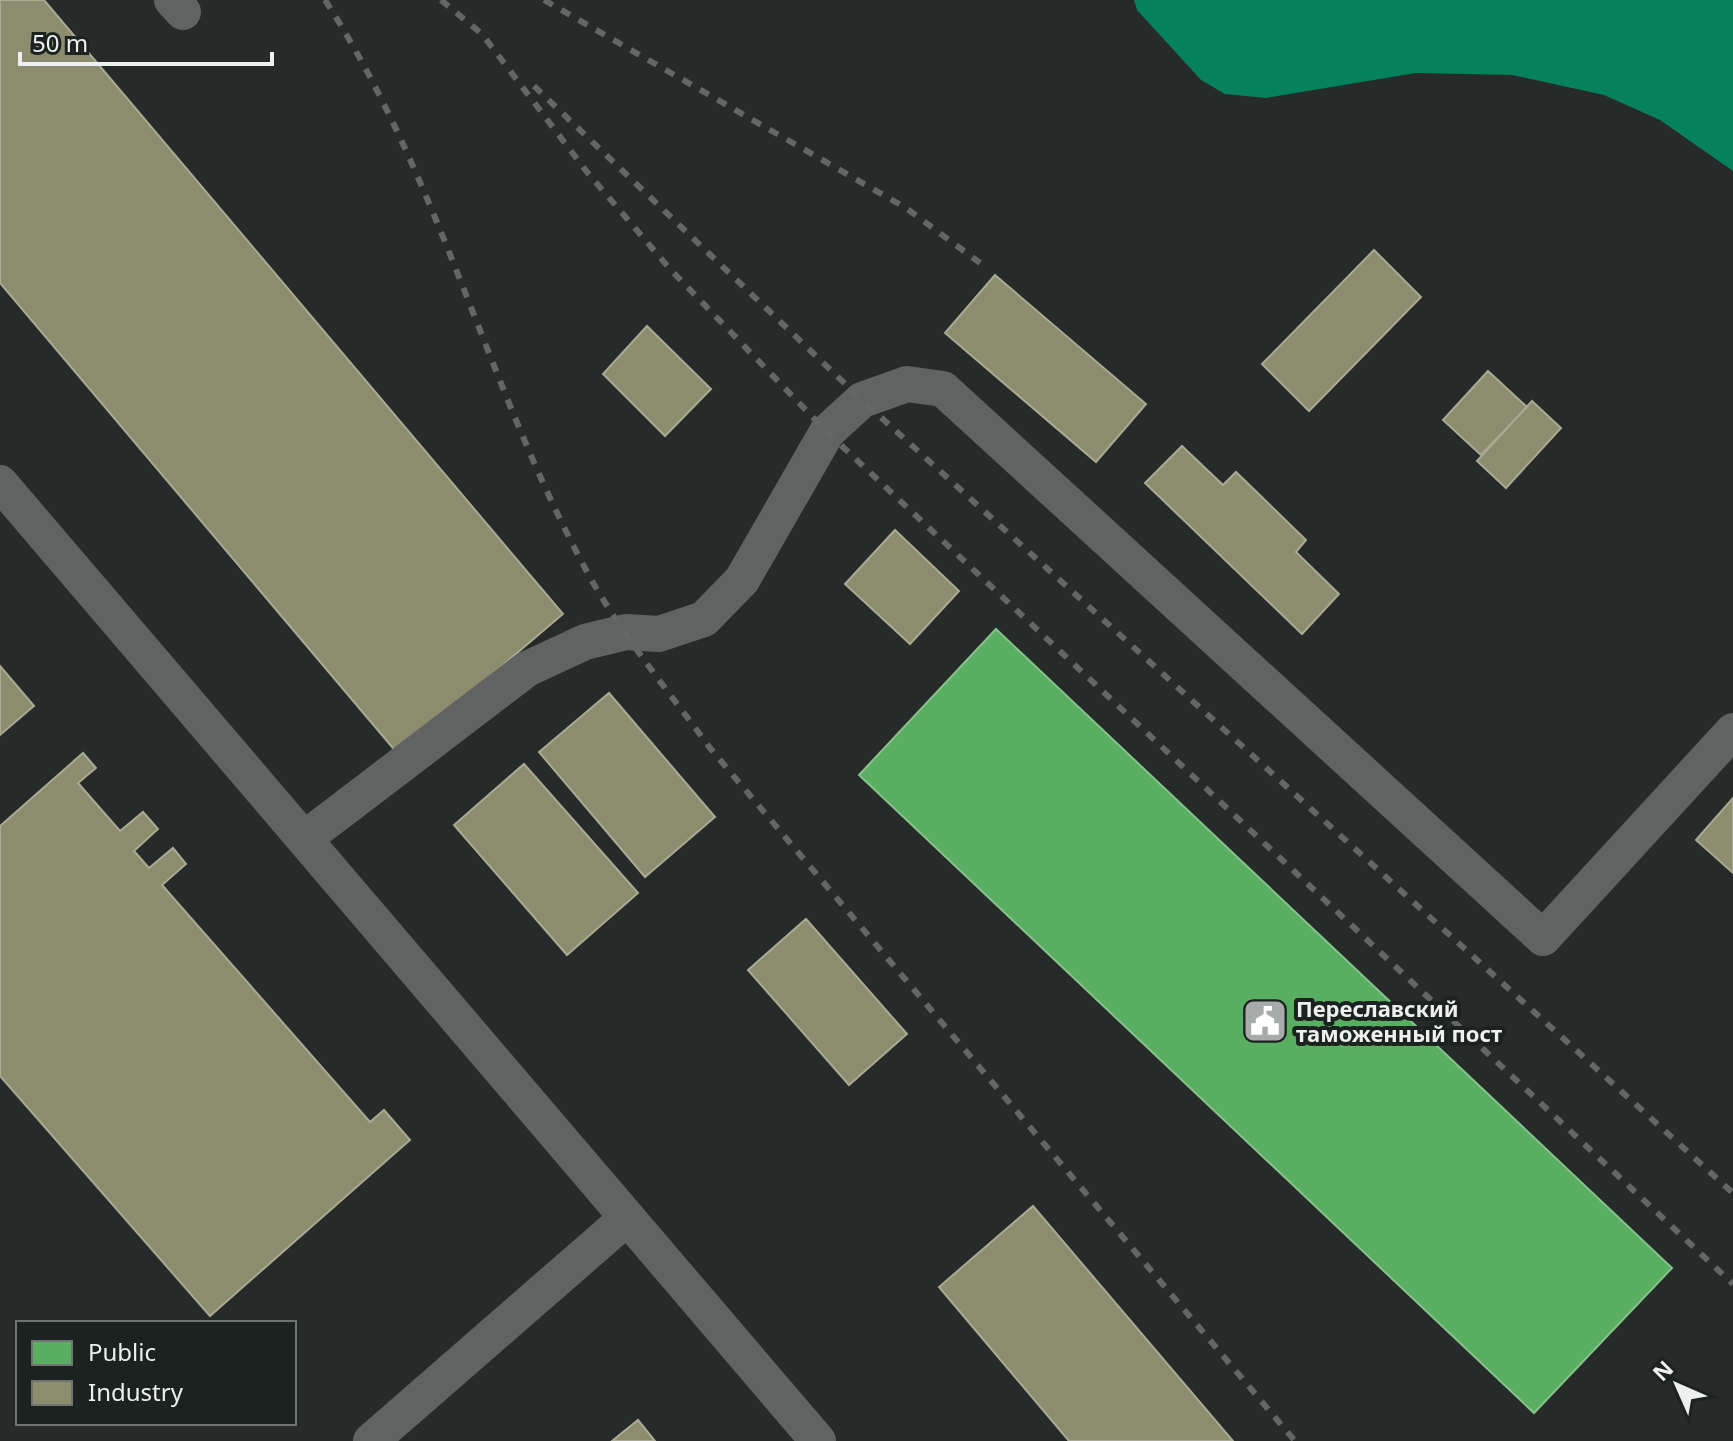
<svg xmlns="http://www.w3.org/2000/svg" width="1733" height="1441" viewBox="0 0 1733 1441" font-family="'Noto Sans',sans-serif">
<style>
.water{fill:#05815b}
.public{fill:#5aae61;stroke:#86c28b;stroke-width:2}
.industry{fill:#8c8c6e;stroke:#a9aa94;stroke-width:2}
.lines{fill:none;stroke-linecap:round;stroke-linejoin:round}
.street{stroke:#616362;stroke-width:36}
.rail{stroke:#626664;stroke-width:6;stroke-dasharray:10 10;stroke-linecap:butt}
.labels{text-anchor:middle;dominant-baseline:central;stroke-width:8;stroke-linejoin:round;paint-order:stroke}
.poi-label{font-size:22px;font-weight:bold;fill:#ecf0ee;stroke:#1c221f;text-anchor:start}
</style>
<rect width="100%" height="100%" fill="#262b29"/>
<path class="water" d="M 1134,0 L 1733,0 L 1733,171 L 1660,120 L 1604,95 L 1512,75 L 1416,73 L 1266,98 L 1225,94 L 1201,80 L 1137,10 Z"/>
<path class="public" d="M 996,629 L 1672,1268 L 1534,1413 L 859,775 Z"/>
<path class="industry" d="M 0,0 L 44,0 L 563,614 L 398,754 L 0,283 Z
M 1374,250 L 1421,297 L 1309,411 L 1262,364 Z
M 995,275 L 1146,404 L 1096,462 L 945,333 Z
M 647,326 L 711,389 L 665,436 L 603,374 Z
M 1488,371 L 1527,407 L 1481,455 L 1443,420 Z
M 1532,401 L 1561,428 L 1506,488 L 1477,461 Z
M 1182,446 L 1223,485 L 1236,472 L 1306,540 L 1296,552 L 1339,594 L 1302,634 L 1145,483 Z
M 895,530 L 959,591 L 910,644 L 845,584 Z
M 0,666 L 34,706 L 0,735 Z
M 609,693 L 715,817 L 645,877 L 539,752 Z
M 83,753 L 96,768 L 78,783 L 120,831 L 143,812 L 158,829 L 134,851 L 149,868 L 173,848 L 186,864 L 162,885 L 370,1122 L 384,1110 L 410,1140 L 210,1316 L 0,1076 L 0,826 Z
M 524,764 L 638,893 L 567,955 L 454,825 Z
M 1733,798 L 1733,873 L 1696,840 Z
M 806,919 L 907,1034 L 849,1085 L 748,970 Z
M 1033,1206 L 1233,1441 L 1069,1441 L 939,1287 Z
M 638,1420 L 655,1441 L 612,1441 Z"/>
<g class="lines">
<path class="street" d="M 172,0 L 183,12
M 0,483 L 818,1441
M 304,839 L 527,669 L 585,642 L 626,632 L 659,634 L 704,619 L 742,580 L 827,432 L 862,400 L 907,384 L 943,389 L 1543,938 L 1733,731
M 371,1441 L 627,1218"/>
<path class="rail" d="M 325,0 C 439,176 486,384 585,568 C 619,632 667,689 710,748 L 1295,1441
M 441,0 L 482,34 L 587,172 L 670,269 L 827,432 L 1733,1284
M 544,0 L 906,208 L 980,263
M 534,86 L 862,400 L 1733,1193"/>
</g>
<defs>
<g id="civic-square" transform="scale(2.3)"><rect x="-9" y="-9" width="18" height="18" rx="4" fill="#a7aba9" stroke="#1c221f"/><path d="M-.6-6.5H3V-4.5H.6V-3L4-1V1h2V6H-6V1h2V-1L-.6-3ZM-1.2 2.5V6h2.4V2.5Z" fill="#fff"/></g>
</defs>
<g fill-rule="evenodd">
<use href="#civic-square" x="1265" y="1021"/>
</g>
<g class="labels">
<g class="poi-label">
<text x="1296" y="1008">Переславский<tspan x="1296" dy="25">таможенный пост</tspan></text>
</g>
</g>
<rect x="16" y="1321" width="280" height="104" fill="#1c221f" stroke="#6f7472" stroke-width="2"/>
<rect x="32" y="1341" width="40" height="24" fill="#5aae61" stroke="#6f7472" stroke-width="2"/>
<text x="88" y="1361" font-size="24" fill="#ecf0ee">Public</text>
<rect x="32" y="1381" width="40" height="24" fill="#8c8c6e" stroke="#6f7472" stroke-width="2"/>
<text x="88" y="1401" font-size="24" fill="#ecf0ee">Industry</text>
<g transform="translate(1677 1385) rotate(315)" stroke="#1c221f" stroke-width="6" paint-order="stroke">
<path d="M0-6L14 30L0 20L-14 30Z" fill="#ecf0ee"/>
<text y="-12" font-size="22" font-weight="bold" text-anchor="middle" fill="#ecf0ee">N</text>
</g>
<path d="M20 52v12h252v-12" fill="none" stroke="#ecf0ee" stroke-width="4"/>
<text x="32" y="52" font-size="24" fill="#ecf0ee" stroke="#1c221f" stroke-width="6" paint-order="stroke">50 m</text>
</svg>
